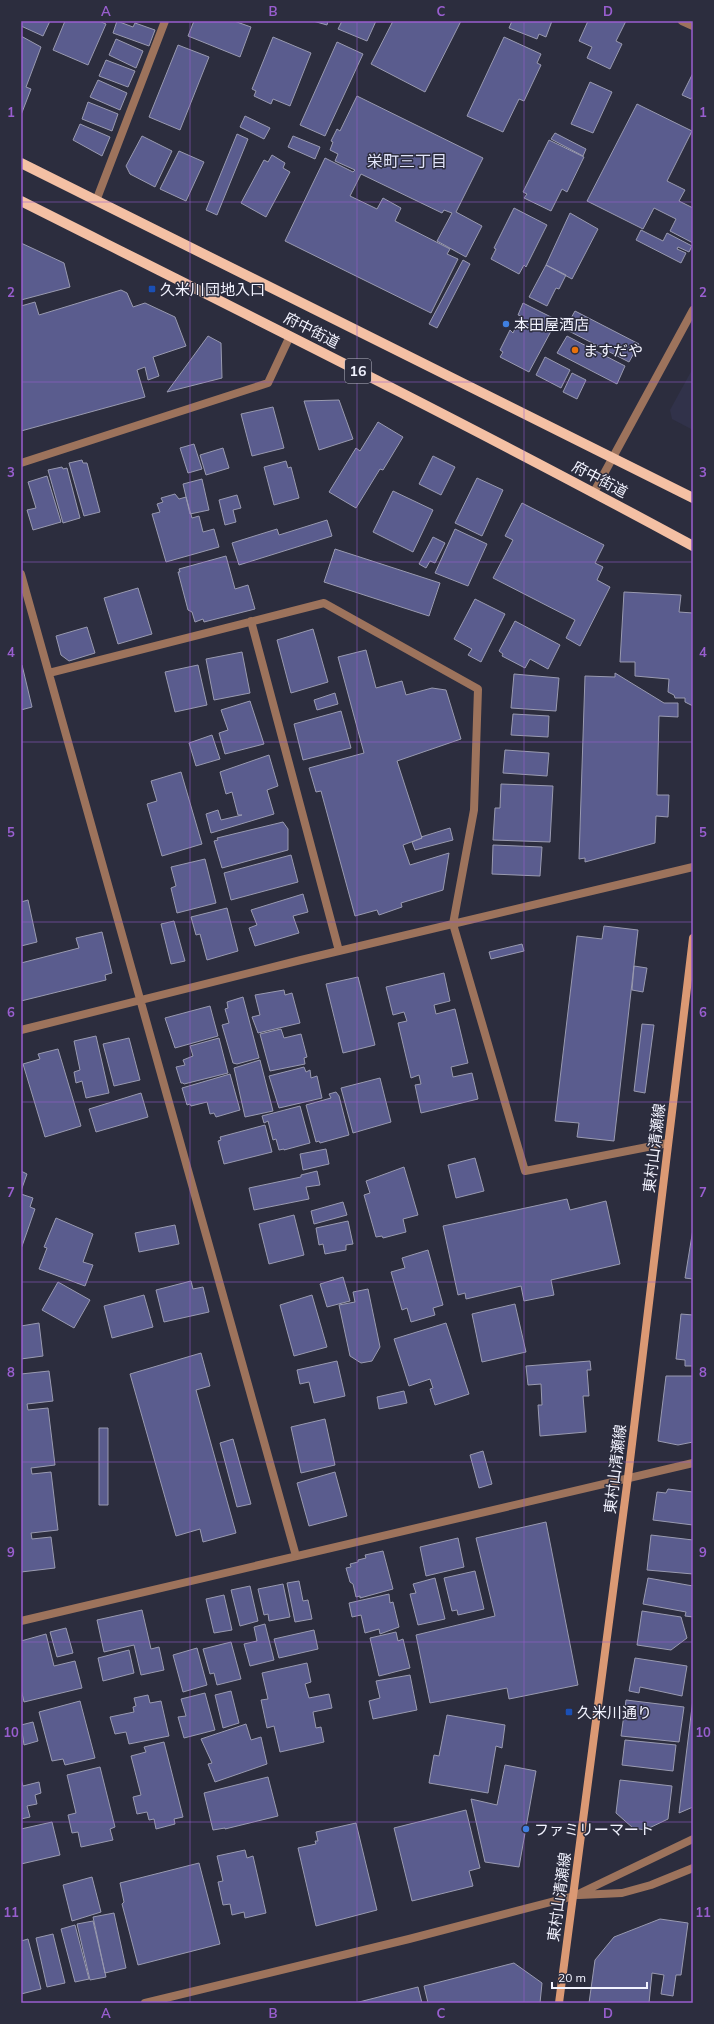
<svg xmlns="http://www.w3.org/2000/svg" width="714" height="2024" viewBox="0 0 714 2024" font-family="Mulish,'Noto Sans JP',sans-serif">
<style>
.built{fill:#31324a}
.building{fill:#5a5c8e;stroke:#999ab0}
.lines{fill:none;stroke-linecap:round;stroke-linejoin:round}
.minor{stroke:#9d735c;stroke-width:8}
.tertiary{stroke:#9d735c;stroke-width:8}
.secondary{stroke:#db9974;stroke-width:8}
.primary{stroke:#f4c0a4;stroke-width:10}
.grid{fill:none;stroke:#995ecf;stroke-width:1;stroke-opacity:0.55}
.transit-dot{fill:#1a4fb4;stroke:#2c2d3e;stroke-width:1.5}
.shop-dot{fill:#3f7fe0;stroke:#2c2d3e;stroke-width:1.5}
.food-dot{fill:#e8710a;stroke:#2c2d3e;stroke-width:1.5}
.labels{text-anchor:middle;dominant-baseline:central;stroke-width:3;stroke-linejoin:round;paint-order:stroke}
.shield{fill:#2c2d3e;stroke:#b7b8c5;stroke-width:1}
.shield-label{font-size:14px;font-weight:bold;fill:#f2f3ff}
.poi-label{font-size:15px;fill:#f2f3ff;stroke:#2c2d3e;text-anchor:start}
.street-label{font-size:15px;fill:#f2f3ff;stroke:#2c2d3e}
.neighbourhood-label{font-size:16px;fill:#e0e3f9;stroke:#2c2d3e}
.neatline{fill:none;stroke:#995ecf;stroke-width:1.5}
.grid-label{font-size:13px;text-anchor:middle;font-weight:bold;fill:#995ecf}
</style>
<rect width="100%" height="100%" fill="#2c2d3e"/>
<path class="built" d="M 693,368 L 693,430 L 672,419 L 670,410 Z"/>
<path class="building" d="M 21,21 L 50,21 L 43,36 L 21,26 Z
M 65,21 L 99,21 L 106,24 L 88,65 L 53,50 Z
M 117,21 L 133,27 L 135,23 L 155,30 L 149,46 L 113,33 Z
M 194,21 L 234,21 L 251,27 L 240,57 L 188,36 Z
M 313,21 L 328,21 L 327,25 Z
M 342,21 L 376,21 L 367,41 L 338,29 Z
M 393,21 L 461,21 L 425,92 L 371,64 Z
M 512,21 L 552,21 L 546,37 L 539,34 L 537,39 L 509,28 Z
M 588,21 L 626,21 L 616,41 L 622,44 L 610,69 L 587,58 L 592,47 L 579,41 Z
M 21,36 L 41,47 L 26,87 L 31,89 L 21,115 Z
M 273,37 L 311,53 L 290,106 L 273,99 L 271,104 L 254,96 L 256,91 L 252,89 Z
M 504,37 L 541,54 L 537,63 L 541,65 L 524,101 L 519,99 L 503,132 L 467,116 Z
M 116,39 L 143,51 L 136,68 L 109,55 Z
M 337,42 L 363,54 L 325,136 L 300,125 Z
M 178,45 L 209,57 L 180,130 L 149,117 Z
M 106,60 L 135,71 L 128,87 L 99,76 Z
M 693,73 L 693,96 L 691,99 L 682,95 Z
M 98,80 L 127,93 L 120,110 L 90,97 Z
M 590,82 L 612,92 L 593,133 L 571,124 Z
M 357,96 L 483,158 L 456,212 L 482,226 L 466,257 L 437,241 L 452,213 L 444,210 L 442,213 L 361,174 L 350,196 L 377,209 L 383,198 L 401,208 L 395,221 L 450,249 L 447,254 L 458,259 L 431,313 L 285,241 L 325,158 L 353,172 L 355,170 L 335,161 L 338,154 L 330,150 L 333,142 L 331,141 L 337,129 L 340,131 Z
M 88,102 L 118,114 L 112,131 L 82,119 Z
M 637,104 L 692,131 L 667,181 L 685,190 L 679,201 L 693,208 L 693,243 L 670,231 L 676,219 L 654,208 L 643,229 L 587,201 Z
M 245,116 L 270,128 L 264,139 L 240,127 Z
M 80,124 L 110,137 L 102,156 L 73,140 Z
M 555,133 L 586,149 L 583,156 L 551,139 Z
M 237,134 L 248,139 L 217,215 L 206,210 Z
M 142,136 L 172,151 L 155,187 L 130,174 L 126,166 Z
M 293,136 L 320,147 L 315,159 L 288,147 Z
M 549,140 L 584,157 L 567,192 L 562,189 L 551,211 L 524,198 L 527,194 L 523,192 Z
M 179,151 L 204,162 L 186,201 L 160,189 Z
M 272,155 L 285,163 L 283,168 L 290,172 L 266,217 L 241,203 L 264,160 L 268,162 Z
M 514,208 L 547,225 L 526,267 L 524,265 L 519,274 L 491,259 L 496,249 L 494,248 Z
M 570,213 L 598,229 L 572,279 L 546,265 Z
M 641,230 L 663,241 L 667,233 L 692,246 L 689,252 L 678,247 L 677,249 L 686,253 L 681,263 L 636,240 Z
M 21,243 L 64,263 L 70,287 L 21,300 Z
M 463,260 L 470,264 L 437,328 L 429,324 Z
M 546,265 L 566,275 L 559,289 L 556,288 L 547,306 L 529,297 Z
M 121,290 L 127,293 L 133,307 L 145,303 L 175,317 L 186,346 L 153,357 L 159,376 L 148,380 L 145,367 L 137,370 L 145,397 L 21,431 L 21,306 L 35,302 L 39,315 Z
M 523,303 L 557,320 L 529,372 L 500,357 L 503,352 L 500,350 L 510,330 L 513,333 L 521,316 L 518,315 Z
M 575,311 L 639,344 L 629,362 L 565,329 Z
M 208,336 L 221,343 L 222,378 L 167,392 Z
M 567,336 L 625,366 L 617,384 L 557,353 Z
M 545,357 L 570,370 L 561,388 L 536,375 Z
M 572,373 L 586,380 L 577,399 L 563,392 Z
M 339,400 L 353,439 L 319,450 L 304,401 Z
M 273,407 L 284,448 L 252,456 L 241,414 Z
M 378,422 L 403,437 L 383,470 L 380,469 L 356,508 L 329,492 L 356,448 L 360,451 Z
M 194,444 L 202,469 L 188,473 L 180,448 Z
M 223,448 L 229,468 L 206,475 L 200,455 Z
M 433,456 L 455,467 L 441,495 L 419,484 Z
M 82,460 L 83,463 L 87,463 L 100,512 L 84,516 L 69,463 Z
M 286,461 L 288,468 L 291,467 L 299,498 L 274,505 L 264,467 Z
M 62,467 L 63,469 L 67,468 L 80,518 L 63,523 L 48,470 Z
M 47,476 L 61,522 L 33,530 L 27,510 L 36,508 L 28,482 Z
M 477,478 L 503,490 L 482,536 L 455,523 Z
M 202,479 L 209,510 L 190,514 L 183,484 Z
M 393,491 L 433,510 L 413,552 L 373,532 Z
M 175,494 L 179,499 L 186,497 L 192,518 L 199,516 L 203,532 L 214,529 L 219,547 L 166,562 L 152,514 L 160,512 L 157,504 L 163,502 L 161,498 Z
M 237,495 L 241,508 L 233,510 L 236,522 L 225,525 L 219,500 Z
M 522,503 L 604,545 L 595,563 L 603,567 L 597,580 L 610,587 L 580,646 L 566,638 L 575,620 L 493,578 L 513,540 L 505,536 Z
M 327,520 L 332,536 L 239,565 L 232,543 L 277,529 L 279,535 Z
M 455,529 L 487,544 L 468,586 L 435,573 Z
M 433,537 L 445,543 L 435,563 L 430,561 L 426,568 L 419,564 Z
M 335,549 L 440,583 L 429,616 L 324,582 Z
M 226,556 L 235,589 L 248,585 L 255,609 L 204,622 L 203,619 L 195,622 L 192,612 L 188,610 L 178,572 L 180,572 L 179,569 Z
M 138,588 L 152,634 L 118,644 L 104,598 Z
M 624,592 L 681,595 L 679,612 L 693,613 L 693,706 L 685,702 L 685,698 L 675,698 L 674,695 L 668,692 L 669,679 L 635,676 L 635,662 L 620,662 Z
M 475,599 L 505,614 L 481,662 L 468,655 L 472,649 L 454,639 Z
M 515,621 L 560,645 L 548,669 L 530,659 L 525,668 L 502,656 L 503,654 L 499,651 Z
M 87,627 L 95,653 L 69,661 L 61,655 L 56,636 Z
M 313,629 L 328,682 L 291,693 L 277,640 Z
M 366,650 L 376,688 L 402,681 L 406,695 L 432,688 L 446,690 L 461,739 L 397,761 L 422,838 L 403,845 L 410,865 L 449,853 L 443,890 L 401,903 L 402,907 L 379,915 L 377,910 L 355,916 L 321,791 L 316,792 L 309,768 L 364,753 L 338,657 Z
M 242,652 L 250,693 L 214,700 L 206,659 Z
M 22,665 L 32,707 L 21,710 L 21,665 Z
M 198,665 L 207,705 L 175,712 L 165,672 Z
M 615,673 L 664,703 L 678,703 L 678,717 L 659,716 L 657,795 L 669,795 L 668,817 L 656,816 L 655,843 L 585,862 L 585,858 L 579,859 L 585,676 L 615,677 Z
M 514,674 L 559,678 L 556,711 L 511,708 Z
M 335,693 L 338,704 L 317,710 L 314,700 Z
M 250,701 L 264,744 L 225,754 L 219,733 L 228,730 L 221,710 Z
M 341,711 L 351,748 L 303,760 L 294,724 Z
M 513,714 L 549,716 L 548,737 L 511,735 Z
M 212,735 L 220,759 L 196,766 L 189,743 Z
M 505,750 L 549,753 L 547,776 L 503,773 Z
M 269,755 L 278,786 L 267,790 L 274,814 L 211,833 L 206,814 L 218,810 L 221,820 L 242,815 L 238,815 L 232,792 L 226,794 L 220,772 Z
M 181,772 L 202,844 L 162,856 L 147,804 L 157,801 L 151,781 Z
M 501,784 L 553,786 L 550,842 L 493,840 L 495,808 L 500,808 Z
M 283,822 L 288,829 L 288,850 L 222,868 L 214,841 L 218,840 L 217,838 Z
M 450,828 L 453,840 L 415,850 L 412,842 L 422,838 L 421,837 Z
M 493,845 L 542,847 L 540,876 L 492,874 Z
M 291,855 L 298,882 L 231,900 L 224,873 Z
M 205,859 L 216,903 L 177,913 L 171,888 L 176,886 L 171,867 Z
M 303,894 L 308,912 L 293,916 L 299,933 L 255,946 L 249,928 L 257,925 L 251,910 Z
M 28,900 L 37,942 L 21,946 L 21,902 Z
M 227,908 L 238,951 L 207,960 L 200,934 L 196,935 L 191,917 Z
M 174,921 L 185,961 L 171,964 L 161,924 Z
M 604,926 L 638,930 L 614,1141 L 577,1137 L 579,1123 L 555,1121 L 577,936 L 602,939 Z
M 102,932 L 112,973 L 105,975 L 106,980 L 21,1001 L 21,963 L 79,948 L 76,938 Z
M 522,944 L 524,951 L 491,959 L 489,952 Z
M 634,966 L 647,968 L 643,992 L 632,990 Z
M 444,973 L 450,1001 L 434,1005 L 436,1014 L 455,1009 L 468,1063 L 451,1067 L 453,1077 L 472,1073 L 478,1099 L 421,1113 L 415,1085 L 421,1084 L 419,1075 L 411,1078 L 398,1023 L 407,1021 L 404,1012 L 393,1015 L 386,987 Z
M 358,977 L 375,1045 L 343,1053 L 326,984 Z
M 284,990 L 285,995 L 292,993 L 300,1023 L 258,1033 L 252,1017 L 260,1015 L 255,995 Z
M 243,997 L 259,1058 L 237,1064 L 233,1063 L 222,1025 L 229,1023 L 225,1009 L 228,1008 L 227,1002 Z
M 210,1006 L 218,1036 L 175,1048 L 165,1018 Z
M 642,1024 L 654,1025 L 645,1093 L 634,1091 Z
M 281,1029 L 284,1038 L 301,1034 L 307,1057 L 304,1058 L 305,1064 L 270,1071 L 260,1034 Z
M 96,1036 L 109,1093 L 86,1098 L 82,1081 L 76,1083 L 74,1072 L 80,1070 L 74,1041 Z
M 129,1038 L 140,1080 L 114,1086 L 103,1044 Z
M 219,1038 L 228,1073 L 184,1084 L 183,1083 L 181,1083 L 176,1067 L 185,1065 L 183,1060 L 193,1056 L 190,1046 Z
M 58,1049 L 81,1126 L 45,1137 L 23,1064 L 40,1059 L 38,1054 Z
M 260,1060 L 273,1111 L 245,1117 L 234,1068 Z
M 304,1067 L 306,1072 L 310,1070 L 311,1078 L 317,1076 L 322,1098 L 279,1108 L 269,1076 Z
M 230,1074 L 240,1110 L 216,1117 L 214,1113 L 210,1114 L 207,1102 L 191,1106 L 190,1104 L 187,1105 L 182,1088 Z
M 380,1078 L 391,1122 L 353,1133 L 341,1088 Z
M 336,1092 L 339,1096 L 349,1135 L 320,1143 L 319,1141 L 316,1142 L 306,1105 L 331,1098 L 329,1094 Z
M 141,1093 L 148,1117 L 96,1132 L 89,1109 Z
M 300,1106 L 310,1143 L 284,1150 L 284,1149 L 279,1150 L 276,1139 L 273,1140 L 268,1121 L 264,1123 L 262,1116 Z
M 265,1125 L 272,1152 L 224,1164 L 218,1141 L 221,1140 L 220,1137 Z
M 326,1149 L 329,1164 L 303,1170 L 300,1154 Z
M 475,1158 L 484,1191 L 456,1198 L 448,1165 Z
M 404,1167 L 418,1215 L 403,1219 L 406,1232 L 383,1238 L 382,1236 L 376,1237 L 364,1195 L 370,1193 L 366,1181 Z
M 21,1171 L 27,1174 L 21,1191 Z
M 317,1171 L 320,1185 L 306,1187 L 309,1199 L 254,1210 L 249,1188 L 301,1177 L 301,1175 Z
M 21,1194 L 33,1198 L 30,1207 L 35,1209 L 21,1249 Z
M 567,1199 L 570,1210 L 606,1201 L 620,1264 L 551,1280 L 554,1295 L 524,1301 L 521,1286 L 466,1299 L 465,1293 L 458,1295 L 443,1226 Z
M 343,1202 L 347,1215 L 314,1224 L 311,1211 Z
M 294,1215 L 304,1255 L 269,1264 L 259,1224 Z
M 56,1218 L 93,1234 L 83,1262 L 93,1265 L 85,1286 L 39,1269 L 47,1248 L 44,1247 Z
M 348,1221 L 353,1244 L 346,1245 L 346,1250 L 325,1254 L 323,1244 L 319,1245 L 316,1228 Z
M 175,1225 L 179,1244 L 139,1252 L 135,1233 Z
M 693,1229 L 693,1279 L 685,1278 Z
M 428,1250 L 443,1305 L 433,1308 L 435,1315 L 411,1322 L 407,1308 L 402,1310 L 391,1272 L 405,1268 L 402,1258 Z
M 343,1277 L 350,1301 L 327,1307 L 320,1284 Z
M 191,1281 L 193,1289 L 203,1287 L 209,1312 L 164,1322 L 156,1290 Z
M 58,1282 L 90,1300 L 74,1328 L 42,1310 Z
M 368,1289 L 380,1347 L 372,1361 L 361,1363 L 350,1356 L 339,1305 L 355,1302 L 353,1292 Z
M 144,1295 L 153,1327 L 112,1338 L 104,1306 Z
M 312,1295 L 327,1347 L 294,1356 L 280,1305 Z
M 515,1304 L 526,1352 L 482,1362 L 472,1314 Z
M 681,1314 L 693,1315 L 693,1366 L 685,1366 L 685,1360 L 676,1359 Z
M 39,1323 L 43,1356 L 21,1359 L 21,1326 Z
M 446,1323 L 469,1394 L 435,1405 L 430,1389 L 433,1388 L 430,1379 L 409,1386 L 394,1339 Z
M 201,1353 L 210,1386 L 196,1390 L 236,1533 L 203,1542 L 200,1529 L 176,1536 L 130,1374 Z
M 337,1361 L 345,1396 L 314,1403 L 309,1382 L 300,1384 L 297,1370 Z
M 590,1361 L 591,1370 L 587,1370 L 589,1396 L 583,1396 L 586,1432 L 540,1436 L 538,1405 L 542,1405 L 541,1384 L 528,1385 L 526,1366 Z
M 49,1371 L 53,1401 L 27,1404 L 28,1410 L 48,1408 L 55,1465 L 31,1468 L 32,1474 L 51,1472 L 58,1530 L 31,1533 L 32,1539 L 51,1537 L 55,1568 L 21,1572 L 21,1374 Z
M 666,1376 L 693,1376 L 693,1442 L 678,1445 L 658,1441 Z
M 404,1391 L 407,1403 L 379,1409 L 377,1397 Z
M 325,1419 L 335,1465 L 301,1473 L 291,1427 Z
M 99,1428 L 108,1428 L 108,1505 L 99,1505 Z
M 233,1439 L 251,1504 L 237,1507 L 220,1443 Z
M 483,1451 L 492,1484 L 479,1488 L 470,1455 Z
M 335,1472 L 347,1516 L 309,1526 L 297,1483 Z
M 668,1489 L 693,1492 L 693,1525 L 653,1520 L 657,1492 L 666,1493 Z
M 546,1522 L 578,1685 L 509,1699 L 507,1688 L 430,1703 L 416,1635 L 495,1616 L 476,1538 Z
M 651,1535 L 693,1540 L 693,1574 L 647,1570 Z
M 458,1538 L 464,1567 L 426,1576 L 420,1547 Z
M 383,1551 L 393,1589 L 360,1598 L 360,1596 L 356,1597 L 353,1584 L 350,1582 L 346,1568 L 351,1567 L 350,1564 L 358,1562 L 358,1560 L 366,1558 L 365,1555 Z
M 475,1571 L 484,1609 L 458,1615 L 457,1610 L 452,1611 L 444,1578 Z
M 435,1578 L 445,1619 L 418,1625 L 410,1594 L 416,1593 L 413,1584 Z
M 648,1578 L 693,1586 L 693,1617 L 685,1616 L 686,1612 L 643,1604 Z
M 299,1581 L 303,1601 L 308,1600 L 312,1619 L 295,1622 L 287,1583 Z
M 283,1584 L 290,1617 L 269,1621 L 268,1614 L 264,1615 L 258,1589 Z
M 250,1586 L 258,1621 L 240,1626 L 231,1590 Z
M 389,1594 L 390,1603 L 393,1602 L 399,1627 L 380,1634 L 379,1629 L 365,1633 L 361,1615 L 352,1617 L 349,1603 Z
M 224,1595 L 232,1630 L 214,1633 L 206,1599 Z
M 142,1610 L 151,1649 L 159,1647 L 164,1670 L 141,1675 L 134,1645 L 104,1652 L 97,1620 Z
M 642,1611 L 681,1617 L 687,1638 L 671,1650 L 637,1645 Z
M 265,1624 L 274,1660 L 250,1666 L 244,1644 L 257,1641 L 254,1627 Z
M 66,1628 L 73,1653 L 57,1657 L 50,1632 Z
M 314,1630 L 318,1649 L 279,1658 L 274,1639 Z
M 396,1632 L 398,1641 L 403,1639 L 410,1668 L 379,1676 L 370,1638 Z
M 46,1634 L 54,1666 L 75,1661 L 82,1688 L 24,1702 L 21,1689 L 21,1641 Z
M 231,1642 L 241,1679 L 217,1685 L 214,1673 L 210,1674 L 203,1649 Z
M 197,1648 L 207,1685 L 183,1692 L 173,1655 Z
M 129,1650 L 134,1673 L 103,1681 L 98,1658 Z
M 635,1658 L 687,1666 L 682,1696 L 640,1687 L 639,1693 L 629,1691 Z
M 307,1663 L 311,1682 L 305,1684 L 309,1698 L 329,1694 L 332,1708 L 313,1712 L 316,1728 L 321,1727 L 324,1742 L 280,1752 L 274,1726 L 267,1728 L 261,1700 L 268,1699 L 262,1673 Z
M 410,1675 L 417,1710 L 373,1719 L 369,1701 L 380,1698 L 376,1681 Z
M 231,1691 L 239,1723 L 223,1728 L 215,1695 Z
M 205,1693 L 215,1730 L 184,1738 L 178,1717 L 186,1716 L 181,1699 Z
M 148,1695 L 150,1703 L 161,1701 L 169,1736 L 129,1744 L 126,1732 L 115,1734 L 110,1717 L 134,1712 L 133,1707 L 136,1706 L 134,1698 Z
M 693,1699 L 693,1807 L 679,1813 Z
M 626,1700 L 684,1707 L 679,1742 L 621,1736 Z
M 80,1701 L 95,1758 L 65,1765 L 63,1759 L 52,1761 L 39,1712 Z
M 447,1715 L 505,1725 L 502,1748 L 496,1746 L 488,1793 L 429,1783 L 434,1755 L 439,1756 Z
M 33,1722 L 38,1741 L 24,1745 L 21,1725 Z
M 246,1724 L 251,1740 L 261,1737 L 267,1764 L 215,1782 L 208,1764 L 212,1763 L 201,1739 Z
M 625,1740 L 676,1745 L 673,1771 L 622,1765 Z
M 164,1742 L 183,1817 L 174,1819 L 175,1824 L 156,1829 L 154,1819 L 149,1820 L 147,1812 L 137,1814 L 133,1797 L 141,1795 L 131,1756 L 146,1752 L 144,1747 Z
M 505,1765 L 536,1771 L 519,1867 L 485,1862 L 471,1799 L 497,1805 Z
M 100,1767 L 115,1827 L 110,1829 L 113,1840 L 81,1847 L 78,1832 L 72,1833 L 68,1815 L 76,1813 L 67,1775 Z
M 268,1777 L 278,1816 L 225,1829 L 225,1828 L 213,1830 L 204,1793 Z
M 21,1779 L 23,1786 L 39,1782 L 41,1793 L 35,1795 L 37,1804 L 27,1806 L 30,1817 L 21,1819 Z
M 620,1780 L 672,1786 L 668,1819 L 645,1830 L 633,1828 L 616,1813 Z
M 466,1810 L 480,1868 L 469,1871 L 473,1886 L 412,1901 L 394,1828 Z
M 52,1822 L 60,1855 L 21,1864 L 21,1829 Z
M 356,1823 L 377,1910 L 316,1926 L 298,1848 L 316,1844 L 315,1841 L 318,1841 L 316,1832 Z
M 245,1850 L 247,1858 L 253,1856 L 266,1913 L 245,1918 L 244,1912 L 232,1915 L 230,1904 L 223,1905 L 218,1882 L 223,1881 L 217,1856 Z
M 199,1863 L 220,1944 L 138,1965 L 122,1904 L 124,1902 L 120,1883 Z
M 92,1877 L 101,1912 L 72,1921 L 63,1885 Z
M 114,1913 L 126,1968 L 105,1973 L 93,1917 Z
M 660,1919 L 688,1923 L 681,1975 L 676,1975 L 673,1996 L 661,1994 L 664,1975 L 652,1973 L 649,2003 L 589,2003 L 595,1960 L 614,1937 Z
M 93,1921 L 106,1977 L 90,1980 L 77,1924 Z
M 75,1925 L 89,1979 L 75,1982 L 61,1929 Z
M 53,1934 L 65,1983 L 47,1987 L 36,1938 Z
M 28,1939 L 41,1989 L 21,1994 L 21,1941 Z
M 514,1963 L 542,1983 L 540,2003 L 428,2003 L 424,1986 Z
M 418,1987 L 422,2003 L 355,2003 Z"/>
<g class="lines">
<path class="minor" d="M 682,21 L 693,26
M 96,201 L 165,21
M 21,463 L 268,383 L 290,336
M 21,574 L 296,1556
M 251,621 L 339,951
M 49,673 L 324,603 L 478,689 L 474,810 L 453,924 L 525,1171 L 668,1143
M 21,1030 L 301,960 L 693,867
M 21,1621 L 693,1463"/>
<path class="tertiary" d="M 594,492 L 693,310
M 579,1895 L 622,1893 L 651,1885 L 693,1868
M 145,2003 L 409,1939 L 574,1896 L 693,1839"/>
<path class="secondary" d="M 559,2003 L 628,1477 L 693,938"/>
<path class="primary" d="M 21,163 L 693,498
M 21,201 C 246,314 472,426 693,546"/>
</g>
<path class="grid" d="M 190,21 L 190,2003M 357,21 L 357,2003M 524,21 L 524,2003M 21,202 L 693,202M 21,382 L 693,382M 21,562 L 693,562M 21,742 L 693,742M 21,922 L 693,922M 21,1102 L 693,1102M 21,1282 L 693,1282M 21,1462 L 693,1462M 21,1642 L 693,1642M 21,1822 L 693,1822"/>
<g class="transit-dot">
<rect x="148" y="285" width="8" height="8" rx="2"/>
<rect x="565" y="1708" width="8" height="8" rx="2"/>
</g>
<g class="shop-dot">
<circle cx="506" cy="324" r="4"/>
<circle cx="526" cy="1829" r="4"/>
</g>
<circle class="food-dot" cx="575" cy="350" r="4"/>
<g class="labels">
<rect class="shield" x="345" y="359" width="26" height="24" rx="3"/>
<g class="shield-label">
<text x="358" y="371">16</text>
</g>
<g class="poi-label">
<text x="160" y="289">久米川団地入口</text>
<text x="514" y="324">本田屋酒店</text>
<text x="583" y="350">ますだや</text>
<text x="577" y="1712">久米川通り</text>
<text x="534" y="1829">ファミリーマート</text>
</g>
<g class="street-label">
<text transform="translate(312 330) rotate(27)">府中街道</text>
<text transform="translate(600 479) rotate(28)">府中街道</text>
<text transform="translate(654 1148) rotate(-83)">東村山清瀬線</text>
<text transform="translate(615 1469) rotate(-83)">東村山清瀬線</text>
<text transform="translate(559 1897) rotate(-82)">東村山清瀬線</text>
</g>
<g class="neighbourhood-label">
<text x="407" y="161">栄町三丁目</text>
</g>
</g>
<rect width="714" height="2024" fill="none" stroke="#2c2d3e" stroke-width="44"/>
<path d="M552 1982v6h95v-6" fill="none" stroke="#f2f3ff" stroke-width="2"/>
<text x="558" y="1982" font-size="12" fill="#f2f3ff" stroke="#2c2d3e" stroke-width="3" paint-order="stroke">20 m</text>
<rect x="22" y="22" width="670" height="1980" class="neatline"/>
<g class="grid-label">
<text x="106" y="16">A</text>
<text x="273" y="16">B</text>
<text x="441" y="16">C</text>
<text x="608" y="16">D</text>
<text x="11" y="117">1</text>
<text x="703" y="117">1</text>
<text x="11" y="297">2</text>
<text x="703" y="297">2</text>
<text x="11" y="477">3</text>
<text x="703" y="477">3</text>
<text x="11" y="657">4</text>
<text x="703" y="657">4</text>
<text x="11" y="837">5</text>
<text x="703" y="837">5</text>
<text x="11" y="1017">6</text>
<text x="703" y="1017">6</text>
<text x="11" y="1197">7</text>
<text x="703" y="1197">7</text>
<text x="11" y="1377">8</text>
<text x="703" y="1377">8</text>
<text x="11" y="1557">9</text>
<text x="703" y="1557">9</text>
<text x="11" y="1737">10</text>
<text x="703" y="1737">10</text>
<text x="11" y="1917">11</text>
<text x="703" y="1917">11</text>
<text x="106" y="2018">A</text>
<text x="273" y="2018">B</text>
<text x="441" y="2018">C</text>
<text x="608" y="2018">D</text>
</g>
</svg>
